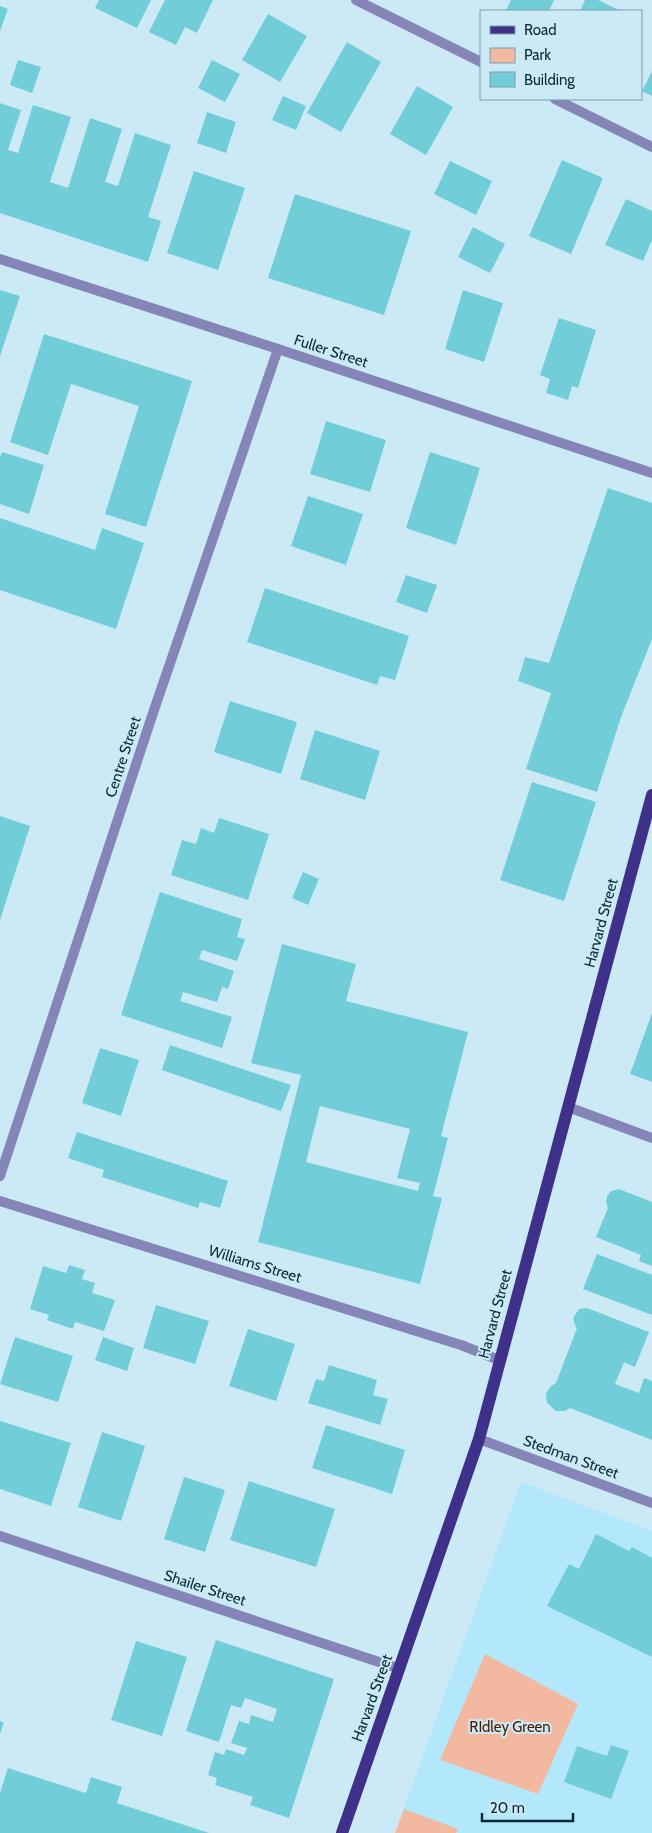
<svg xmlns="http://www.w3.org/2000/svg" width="652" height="1833" viewBox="0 0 652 1833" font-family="Cabin,sans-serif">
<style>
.built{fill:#b3e7fb}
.green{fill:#f3b9a0}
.building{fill:#71ced8;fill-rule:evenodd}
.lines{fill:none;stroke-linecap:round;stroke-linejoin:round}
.minor{stroke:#8585b7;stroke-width:10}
.tertiary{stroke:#8585b7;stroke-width:10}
.primary{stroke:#3f318a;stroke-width:12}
.labels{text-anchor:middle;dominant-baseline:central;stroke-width:4;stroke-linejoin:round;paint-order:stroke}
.street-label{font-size:15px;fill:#072a36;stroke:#cceaf6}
.park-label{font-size:15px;fill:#4c1b01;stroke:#cceaf6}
</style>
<rect width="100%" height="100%" fill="#cceaf6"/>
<path class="built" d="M 521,1482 L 652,1531 L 652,1833 L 395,1833 Z"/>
<path class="green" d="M 485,1654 L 578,1704 L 538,1794 L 440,1760 Z
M 404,1809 L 458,1829 L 456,1833 L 395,1833 Z"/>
<path class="building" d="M 99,0 L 151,0 L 137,28 L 95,8 Z
M 165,0 L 213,0 L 197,33 L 185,27 L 176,45 L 149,32 Z
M 511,0 L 554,0 L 549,11 L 506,11 Z
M 585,0 L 598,0 L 621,11 L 580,11 Z
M 0,6 L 8,9 L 0,31 Z
M 268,14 L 307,36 L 280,82 L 242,60 Z
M 347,42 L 381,62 L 341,132 L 307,113 Z
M 18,60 L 41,67 L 32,93 L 10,85 Z
M 212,60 L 240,74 L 225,102 L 198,88 Z
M 652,71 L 652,96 L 642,91 Z
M 417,86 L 453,107 L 426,155 L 390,134 Z
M 283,96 L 306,106 L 296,130 L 272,120 Z
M 0,103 L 21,110 L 8,150 L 18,153 L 33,105 L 71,117 L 50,182 L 68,188 L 90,118 L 122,129 L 105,182 L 118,186 L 135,133 L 171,145 L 148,217 L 161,221 L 148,262 L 0,213 Z
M 207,112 L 236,122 L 226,153 L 197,143 Z
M 562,160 L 603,178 L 571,254 L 529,236 Z
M 450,161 L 492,181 L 476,215 L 434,194 Z
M 194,171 L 245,188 L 218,270 L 167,253 Z
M 295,194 L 411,231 L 384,315 L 268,278 Z
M 626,199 L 652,211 L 652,240 L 643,261 L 605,245 Z
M 473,227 L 505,244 L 490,273 L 458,257 Z
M 0,290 L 20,296 L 0,356 Z
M 463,290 L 503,303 L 484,362 L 445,349 Z
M 559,318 L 596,330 L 578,388 L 572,386 L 568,400 L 546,393 L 550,379 L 540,375 Z
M 44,334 L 192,381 L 146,527 L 105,514 L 139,406 L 71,384 L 48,455 L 10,442 Z
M 326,421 L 386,440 L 370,492 L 310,474 Z
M 2,452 L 44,465 L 29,514 L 0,504 L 0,457 Z
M 430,452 L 480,468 L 456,545 L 406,528 Z
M 608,488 L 652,503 L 652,639 L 621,717 L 597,792 L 526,769 L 551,693 L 518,681 L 525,657 L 549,663 Z
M 308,496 L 363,514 L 346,565 L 291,546 Z
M 0,518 L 95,550 L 102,528 L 144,543 L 116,629 L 0,590 Z
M 406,575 L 437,585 L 427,613 L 396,602 Z
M 265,588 L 409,636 L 395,680 L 380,676 L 377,685 L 247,642 Z
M 230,701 L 297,722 L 281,774 L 214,752 Z
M 315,730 L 380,751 L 365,800 L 300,779 Z
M 532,782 L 596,802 L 564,901 L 500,880 Z
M 0,816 L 30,826 L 0,920 Z
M 219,818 L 269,834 L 248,900 L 171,875 L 182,840 L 196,844 L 201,828 L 214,833 Z
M 303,872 L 319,879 L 308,905 L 292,898 Z
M 160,892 L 242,919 L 237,937 L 245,939 L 237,961 L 202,950 L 199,959 L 234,971 L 228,989 L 222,987 L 217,1002 L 183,992 L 180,1001 L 232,1017 L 222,1048 L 121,1015 Z
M 282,944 L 356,964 L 346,1001 L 468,1032 L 441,1136 L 448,1138 L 433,1196 L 442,1198 L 420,1284 L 258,1242 L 301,1075 L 251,1063 ZM 320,1106 L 410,1129 L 397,1178 L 420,1183 L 418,1191 L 306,1162 Z
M 652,1013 L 652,1082 L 630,1074 Z
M 170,1045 L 291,1085 L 281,1111 L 162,1070 Z
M 100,1048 L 139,1060 L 121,1116 L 82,1103 Z
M 77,1132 L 228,1181 L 220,1208 L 200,1202 L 198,1208 L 102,1177 L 104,1170 L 68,1158 Z
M 619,1189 L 652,1202 L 652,1266 L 639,1261 L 641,1255 L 596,1237 L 608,1208 L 606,1202 L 607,1196 L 611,1191 Z
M 597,1254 L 652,1275 L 652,1315 L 583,1289 Z
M 69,1265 L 85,1270 L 82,1279 L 95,1283 L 92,1293 L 115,1300 L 104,1331 L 75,1322 L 73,1329 L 47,1320 L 49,1315 L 30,1309 L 43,1266 L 66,1273 Z
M 156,1305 L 209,1321 L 195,1364 L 143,1348 Z
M 587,1308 L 649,1332 L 635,1367 L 624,1362 L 615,1384 L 639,1393 L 644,1378 L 652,1381 L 652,1440 L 570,1408 L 565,1411 L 556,1411 L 547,1403 L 546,1393 L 551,1386 L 556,1383 L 577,1328 L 575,1325 L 573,1318 L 579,1309 Z
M 248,1329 L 295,1344 L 276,1401 L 229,1386 Z
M 15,1337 L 73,1356 L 58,1402 L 0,1384 Z
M 103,1337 L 134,1348 L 127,1371 L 95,1360 Z
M 329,1365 L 377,1380 L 373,1395 L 388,1399 L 380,1425 L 308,1403 L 316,1379 L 324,1381 Z
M 0,1421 L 71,1443 L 51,1506 L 0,1489 Z
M 326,1425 L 405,1450 L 392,1494 L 312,1468 Z
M 102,1432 L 145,1446 L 121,1521 L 78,1507 Z
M 184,1477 L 225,1490 L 205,1552 L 164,1539 Z
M 249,1481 L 335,1509 L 316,1567 L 230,1540 Z
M 596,1534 L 629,1551 L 632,1547 L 652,1558 L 652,1657 L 547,1606 L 569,1564 L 579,1569 Z
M 216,1640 L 334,1679 L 289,1818 L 250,1805 L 253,1797 L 215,1785 L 217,1778 L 208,1775 L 215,1752 L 224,1755 L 226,1749 L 244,1755 L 247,1748 L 231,1743 L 239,1721 L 249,1724 L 251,1715 L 273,1722 L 277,1709 L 245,1698 L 241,1708 L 231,1705 L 219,1742 L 186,1731 Z
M 136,1641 L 187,1657 L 162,1736 L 111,1720 Z
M 0,1721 L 4,1723 L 0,1734 Z
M 611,1745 L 629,1751 L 611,1799 L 564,1782 L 577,1746 L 607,1756 Z
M 8,1768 L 86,1793 L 91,1777 L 122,1787 L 117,1803 L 209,1833 L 0,1833 L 0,1793 Z"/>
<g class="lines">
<path class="minor" d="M 356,0 L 481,62
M 555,99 L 652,147
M 568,1107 L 652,1138
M 0,1201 L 461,1345 L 499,1360
M 479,1439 L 652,1503
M 0,1536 L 400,1669"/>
<path class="tertiary" d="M 0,259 L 278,349 L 652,473
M 0,1176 L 154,710 L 278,349"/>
<path class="primary" d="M 342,1833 L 479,1439 L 652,795"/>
</g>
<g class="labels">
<g class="street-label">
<text transform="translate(331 351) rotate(18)">Fuller Street</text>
<text transform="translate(123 757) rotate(-72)">Centre Street</text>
<text transform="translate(601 923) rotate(-75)">Harvard Street</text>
<text transform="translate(255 1264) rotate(17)">Williams Street</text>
<text transform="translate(495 1314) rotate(-75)">Harvard Street</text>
<text transform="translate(571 1457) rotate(20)">Stedman Street</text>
<text transform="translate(205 1588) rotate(18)">Shailer Street</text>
<text transform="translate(372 1698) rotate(-70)">Harvard Street</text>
</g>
<g class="park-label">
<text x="510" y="1727">RIdley Green</text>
</g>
</g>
<rect x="480" y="10" width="162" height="90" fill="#cceaf6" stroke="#7d9da9"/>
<rect x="490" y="26" width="25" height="8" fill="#3f318a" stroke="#7d9da9"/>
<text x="524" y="35" font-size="15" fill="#072a36">Road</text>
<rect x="490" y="48" width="25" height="15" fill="#f3b9a0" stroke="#7d9da9"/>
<text x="524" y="60" font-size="15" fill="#072a36">Park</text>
<rect x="490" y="72" width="25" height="15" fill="#71ced8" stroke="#7d9da9"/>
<text x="524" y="85" font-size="15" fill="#072a36">Building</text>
<path d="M482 1813v8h91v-8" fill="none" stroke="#072a36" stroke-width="2.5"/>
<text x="490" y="1813" font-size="15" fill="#072a36" stroke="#cceaf6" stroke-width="4" paint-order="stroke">20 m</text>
</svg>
